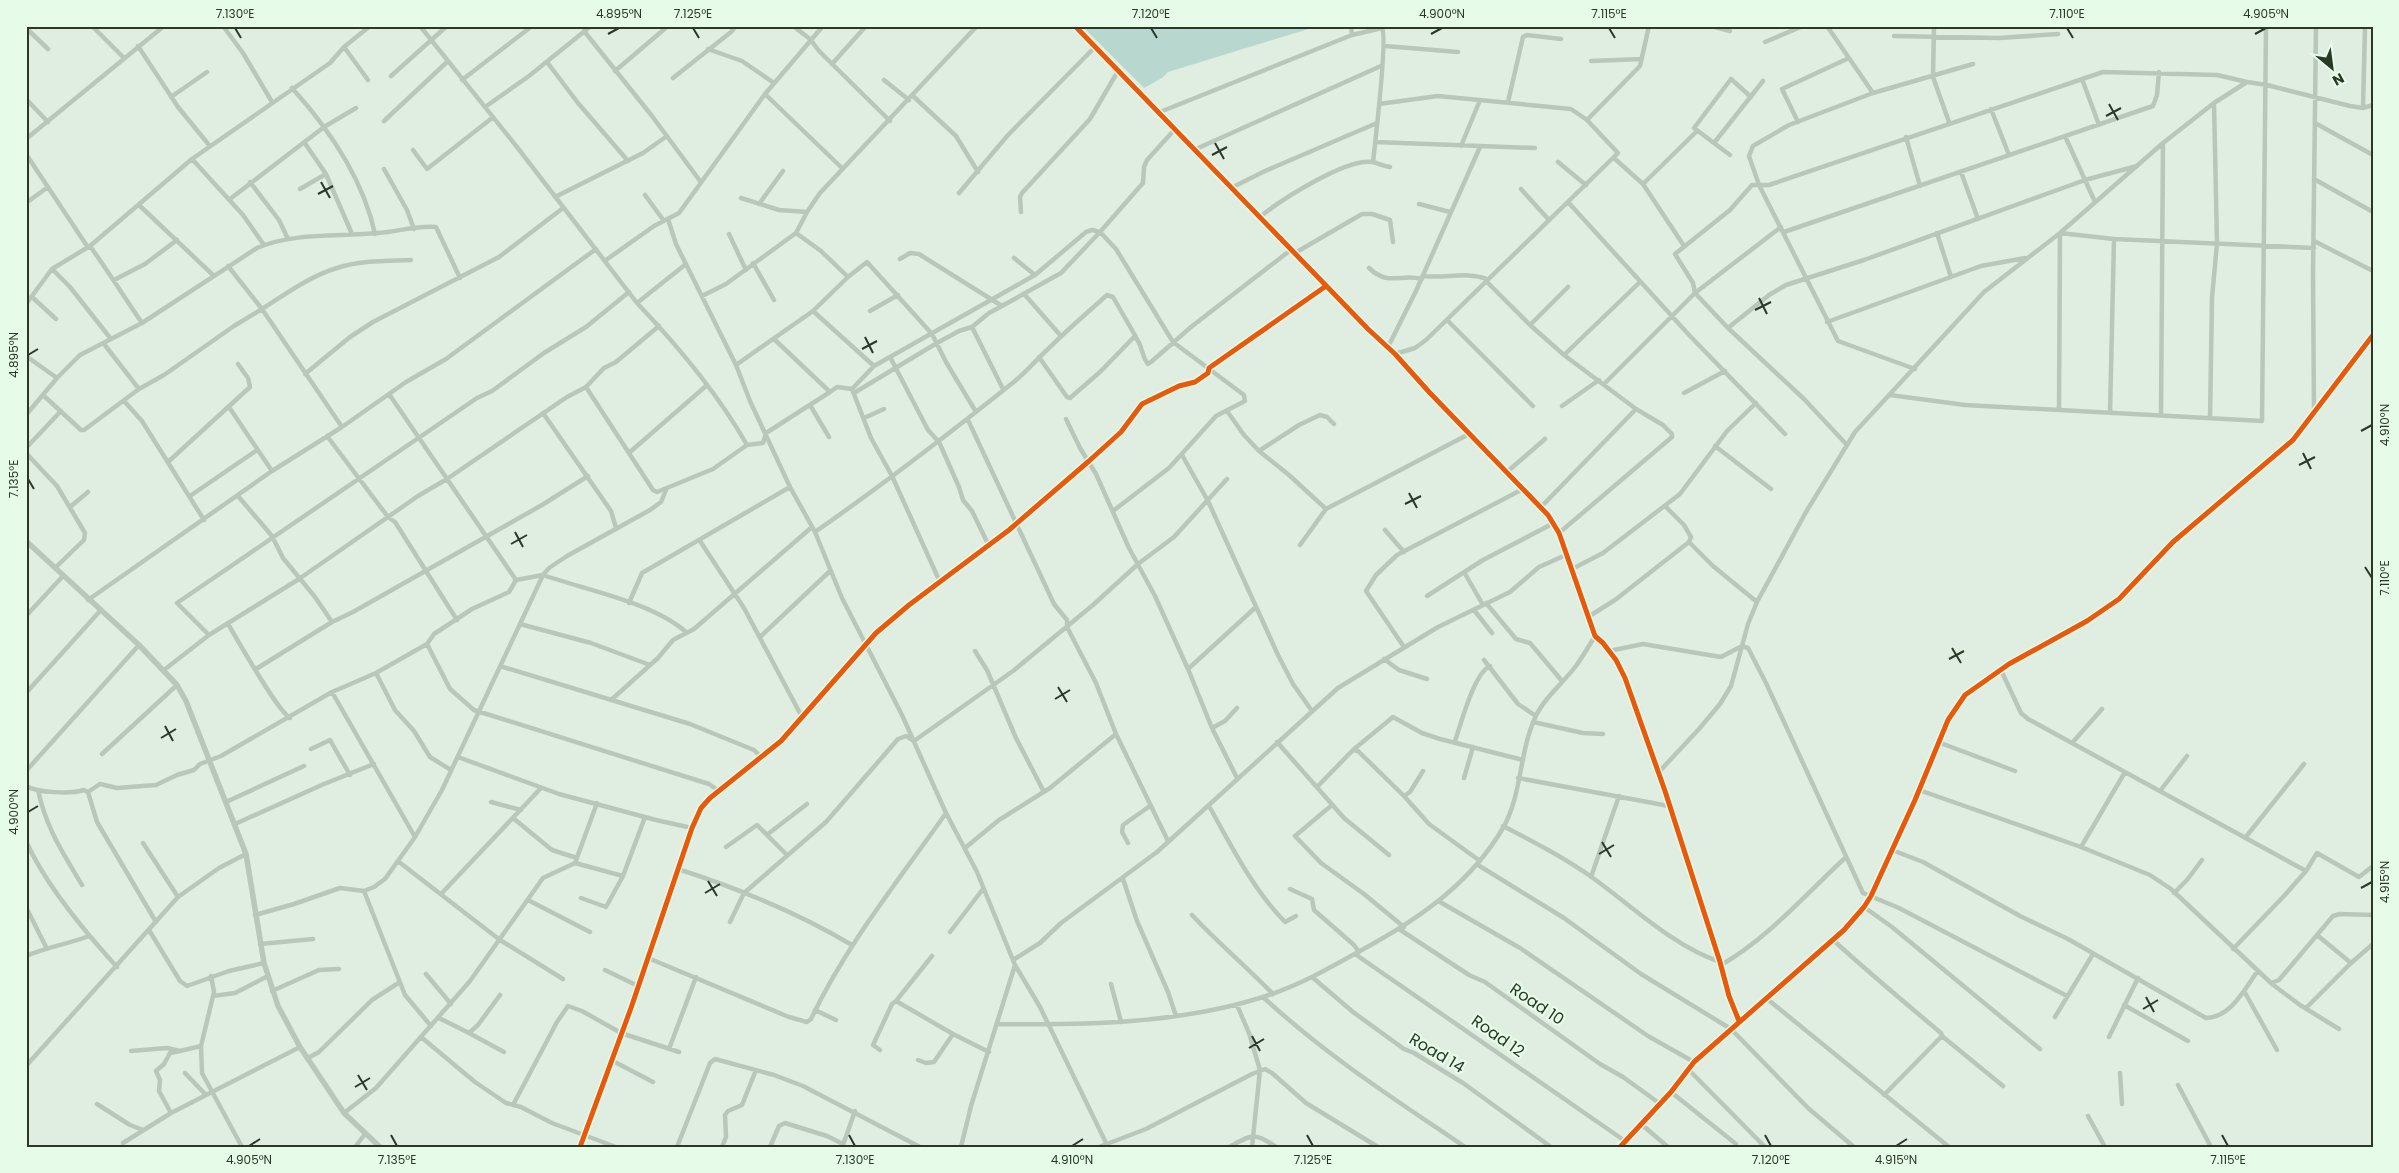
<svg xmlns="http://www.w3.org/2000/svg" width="2399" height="1173" viewBox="0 0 2399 1173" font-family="Poppins,sans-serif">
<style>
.green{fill:#b8d7cf}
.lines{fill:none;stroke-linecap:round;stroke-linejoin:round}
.minor{stroke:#b8c7b9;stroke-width:4.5}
.tertiary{stroke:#b8c7b9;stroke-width:5.5}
.cycleway-casing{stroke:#e7fbe9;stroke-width:8}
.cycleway{stroke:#e8590c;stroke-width:5}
.ticks{fill:none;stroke:#293827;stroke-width:2}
.labels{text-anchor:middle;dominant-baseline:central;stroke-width:4.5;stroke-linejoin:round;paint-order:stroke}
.street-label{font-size:16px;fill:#293827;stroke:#e7fbe9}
.neatline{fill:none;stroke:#293827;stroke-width:2}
.ticks-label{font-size:12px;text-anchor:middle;fill:#293827}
</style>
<rect width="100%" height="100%" fill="#e0eee1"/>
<path class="green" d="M 1082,26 L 1318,26 L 1168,72 L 1162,78 L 1144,88 Z"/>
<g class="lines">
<path class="minor" d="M 92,26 L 124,58
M 223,26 L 243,53 L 272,102
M 420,26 L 517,147 L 637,303 C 678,346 718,394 747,445 L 763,443 L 766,433 L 830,392 L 837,387 L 852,389 L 874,366 L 1035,275 L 1086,232 L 1092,230 L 1100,232 L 1143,183 L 1144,167 L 1147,160 L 1176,128
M 793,26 L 810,39 L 819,51 L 890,121
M 1075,26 L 1368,329 L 1395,354 L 1430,393 L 1548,515 L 1559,533 L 1595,636 L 1603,643 L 1616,660 L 1625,678 L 1665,791 L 1720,962 L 1729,996 L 1739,1021
M 1351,26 L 1352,35
M 1711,26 L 1730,31
M 1827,26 L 1873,93
M 1934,26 L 1933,77 L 1949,122
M 26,28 L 48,49
M 584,31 L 652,116 L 700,181
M 1894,36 L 1999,38 L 2058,34
M 1765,42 L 1803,26
M 138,46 L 178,107 L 209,145
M 1385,46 L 1458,52
M 344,47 L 368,80
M 708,49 L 742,61 L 774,83
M 1591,61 L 1642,59
M 547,62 L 578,103 L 628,161
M 832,64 L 866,26
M 615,71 L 668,26
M 391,76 L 447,26
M 673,78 L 731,32 L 736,26
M 2082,79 L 2099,125
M 462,80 L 532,26
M 884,80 L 909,100
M 292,88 C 330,130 363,178 375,234
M 765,94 L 843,169
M 913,96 L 956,136 L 978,172
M 171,97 L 207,72
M 26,99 L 48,122
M 1508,102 L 1523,37 L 1527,35 L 1561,39
M 1379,104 L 1438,96 L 1571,109 L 1587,120 L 1618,153 L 1426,340 L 1415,348 L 1395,354
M 485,107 L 529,76 L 591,26
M 2363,108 L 2365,26
M 1991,109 L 2009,155
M 1160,112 L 1352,35 L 1382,28 C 1388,37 1375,143 1373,162
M 1587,120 L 1640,66 L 1649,26
M 384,121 L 447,62
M 1798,122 L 1782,89 L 1849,58
M 2315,123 L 2373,155
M 2065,136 L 2095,202
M 1906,137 L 1920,186
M 26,139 L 164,26
M 304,142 L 326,174 L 352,234
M 1375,142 L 1535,148
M 1714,143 L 1763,81
M 1461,146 L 1480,100
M 1196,149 L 1381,66
M 413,150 L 427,169 L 492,118
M 26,154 L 87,246
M 1730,155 L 1694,128 L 1731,79 L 1751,97
M 192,159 L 243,215 L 264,245
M 1615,159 L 1643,184 L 1684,246
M 1558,162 L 1586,185
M 384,169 L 407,210 L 414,229
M 1961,172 L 1978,219
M 2314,179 L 2373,212
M 250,182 L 279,220 L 288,239
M 1643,184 L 1697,131
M 1233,187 L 1265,171 L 1377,123
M 300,189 L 326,174
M 1521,189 L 1549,220
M 959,193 L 1008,135 L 1095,47
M 645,195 L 664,221
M 555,197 L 643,153 L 667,136
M 741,198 L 779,210 L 807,212 L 820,193 L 977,26
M 230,199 L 324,127 L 356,108
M 1568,202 L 1690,336 L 1785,434
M 26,203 L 48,187
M 759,204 L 783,171
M 1419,204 L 1450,212
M 139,205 L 213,275
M 1021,212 L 1020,197 L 1022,193 L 1090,119 L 1118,71
M 1261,216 C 1281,200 1346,158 1372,162 C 1378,163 1383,166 1390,167
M 668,219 L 676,244 L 736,365 L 750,401 L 790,487 L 815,532 L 842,598 L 902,715 L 946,813 L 977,872 L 1015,965 L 1040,1007 L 1108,1147
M 1784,232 L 2153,106 L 2157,95 L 2159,72
M 796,233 L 821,251 L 848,277
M 1937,233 L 1951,277
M 729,234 L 746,270
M 2314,241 L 2373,271
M 90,246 C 108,271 124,297 142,323
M 1295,253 L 1362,214 L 1372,214 L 1390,220 L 1393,242
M 1014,258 L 1035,275
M 900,259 L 910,253 L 919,254 L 1002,306 L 1061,273 L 1100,232 L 1116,249 L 1173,342 L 1244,395 L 1245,401 L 1216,416 L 1169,468 L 1113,511
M 606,260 L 654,226 L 679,213 L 765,94 L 823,26
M 753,263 L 774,300
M 228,266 L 262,309 L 342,427
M 1369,268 C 1389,287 1401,273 1422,279
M 52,269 L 70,287 L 111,339
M 1423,276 C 1445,279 1466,271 1487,279
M 114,280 L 145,264 L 177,240
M 1486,281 L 1530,325 L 1564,355 L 1636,409 L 1663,425 L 1672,434 L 1672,437 L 1559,533
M 1025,295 L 1061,336
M 702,296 L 726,284 L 796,233 L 807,212
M 32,297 L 56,319
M 637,303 L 686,264
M 26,304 L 52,269 L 90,246 L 192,159 L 330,63 L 344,47 L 370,26
M 262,309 C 286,294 310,276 337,268 C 361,260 387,261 411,260
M 813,311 L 874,366
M 870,311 L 898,295
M 1447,320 L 1533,406
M 1827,322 L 1981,266 L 2025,258
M 1530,325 L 1568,287
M 972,327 L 1003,389
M 1728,328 L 1769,295 L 1786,285 L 1864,260 L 2085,180 L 2137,166
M 774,339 L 830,392
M 104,344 L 139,389
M 1388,347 L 1416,291 L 1480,147
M 1564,355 L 1640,282
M 26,356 L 57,378
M 890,357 L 928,430 L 939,442 L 959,487 L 963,500 L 972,511 L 988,544
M 1039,357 L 1067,397 L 1070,398 L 1100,372 L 1134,337 C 1142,341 1141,356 1148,364 L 1151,362 L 1191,327 L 1292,249
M 736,365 L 813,311 L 848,277 L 867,262 L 932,334 L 946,362 L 976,412
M 1915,369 L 1838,341 L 1759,185 L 1749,156 L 1753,146 L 1789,125 L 1873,93 L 1973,64
M 305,374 L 350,337 L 373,322 L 499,257 L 563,208
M 1604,384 L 1695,293 L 1781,227
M 586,387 L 653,490 L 657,492 L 713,469 L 747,445
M 852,389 L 871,438 L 892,476 L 940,582
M 854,393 L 937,343 L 959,331 L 972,327 L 989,313 L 1002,306
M 1684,393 L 1725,371
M 389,394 L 516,580
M 43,395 L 81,430 L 84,430 L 139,389 L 164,375 L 234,326 L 262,309
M 1890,395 L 1965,405 L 2262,421 L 2266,26
M 124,401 L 142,421 L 204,520
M 810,405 L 829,437
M 1562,406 L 1599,380
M 229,407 L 272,471
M 2059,410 L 2060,233 L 2114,239 L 2314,248
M 1227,411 L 1244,435 L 1259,451 L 1289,475 L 1326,509
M 2314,412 L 2313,274 L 2316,26
M 543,413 L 611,511 L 616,528
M 2110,413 L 2114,239
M 26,415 L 57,378 L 80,355 L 142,323 L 257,248 C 295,232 338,237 378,233 C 397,232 417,225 436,227 L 460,278
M 2161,415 L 2163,143
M 864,418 L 884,409
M 2210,418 L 2212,298 L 2217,243 L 2214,103
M 1066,419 L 1080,448 L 1096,474 L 1129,548 L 1155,596 L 1188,669 L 1212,728 L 1237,778
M 968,420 L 1054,604 L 1067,620 L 1067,627 L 1096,683 L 1116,734 L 1168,841
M 327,436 L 388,517 L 395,522 L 457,620
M 1847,445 L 1804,399 L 1728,328 L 1695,293 L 1693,283 L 1675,254 L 1730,210 L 1752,185 L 1769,185 L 2103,72 L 2217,75 L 2247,82
M 1715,446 L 1771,489
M 26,448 L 61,411
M 1259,451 L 1299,425 L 1320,415 L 1327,417 L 1334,424
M 630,452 L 706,386
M 26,453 L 57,486 L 85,533 L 84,540 L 55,568
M 1182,455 L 1208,501 L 1278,655 L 1293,684 L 1312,711
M 168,462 L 250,387 L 248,378 L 238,364
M 1507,472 L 1545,439
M 190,496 L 257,450
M 238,496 L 272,536 L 283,558 L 315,597 L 332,622
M 1665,506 L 1684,525 L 1691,537 L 1689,542
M 70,507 L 88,492
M 1541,507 L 1636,409
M 1385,530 L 1404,552
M 815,532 C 884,484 950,433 1015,381 C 1027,371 1037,359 1048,349 C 1067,330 1087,313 1107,295 L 1113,297 L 1136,337
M 700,541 L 744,608 L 802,717
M 1689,542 L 1713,566 L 1757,602
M 1300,545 L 1326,509 L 1469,434
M 1572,569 L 1603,553 L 1680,494 L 1727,431 L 1756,403
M 1464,572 L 1483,605
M 516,580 L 543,575 L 549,568 L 567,556 L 650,510 L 661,502 L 666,490
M 1427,596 L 1483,560 L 1554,523
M 88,600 L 272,471 L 342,427 L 406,382 L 446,359 L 596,249
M 629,603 L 642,573 L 790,487
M 1486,603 L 1516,639 L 1530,643 L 1562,681
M 1474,610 L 1492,633
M 26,616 L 63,576
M 1588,617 L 1615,600 L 1689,542
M 228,624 C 239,642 276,709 290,718
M 520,624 L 591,643 L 650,665
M 209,635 L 177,603 L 477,398 L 492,391 L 544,353 L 586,327 L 629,292
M 760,637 L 830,571
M 427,644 L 450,689 L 474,710 L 709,784 L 719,791
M 1404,647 L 1366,591 L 1376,575 L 1397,555 L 1523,489
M 975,651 L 987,670 L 1016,738 L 1044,792
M 1609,651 L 1643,644 L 1721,657 L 1742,646 L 1748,648 L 1766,683 L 1863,893 L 1899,908 L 2067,996
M 1384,659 L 1399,670 L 1427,679
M 1484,660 L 1518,704 L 1536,716
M 500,666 L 690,724 L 754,750 L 761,757
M 256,669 L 332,622 L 353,612 L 542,505 L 588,476
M 1188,669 L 1256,607
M 164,670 L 209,635 L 299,579 L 418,496 L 447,479 L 567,397 L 586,387 L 604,368 L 616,362 L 659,326
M 2001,670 L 2021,713 L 2028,719 L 2306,871 L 2284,896 L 2233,949
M 376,673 L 395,710 L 414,731 L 430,757 L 451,770
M 332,692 L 415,837
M 26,693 L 100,611
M 611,700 L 658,658 L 673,640 L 694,629 L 812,527
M 1533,722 L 1583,733 L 1603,734
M 1212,728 L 1225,721 L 1237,708
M 1455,741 C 1461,724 1474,673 1490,666
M 1277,742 L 1344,818 L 1389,855
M 1938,742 L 2015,771
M 2072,743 L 2102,709
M 311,749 L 330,740 L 350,775
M 1353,750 L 1358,751 L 1404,796
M 102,754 L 177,685
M 458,757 L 559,794 L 656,820 L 692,828
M 26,771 L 139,645
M 1423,771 L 1410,792 L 1404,796 L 1429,824 L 1480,861
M 1658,773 L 1699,729 L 1720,704 L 1731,686 L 1748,624 L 1757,602 L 1806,512 L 1855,432 L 1984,292 L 2060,233 L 2163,143 L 2214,103 L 2247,82 L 2267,85 L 2350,106 L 2363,108 L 2373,105
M 1464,778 L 1473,747
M 1518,778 L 1669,806
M 26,786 C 37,793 72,794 84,790 L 88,792 L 100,784 L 117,788 L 156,785 L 177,775 L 194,770 L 200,764 L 221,756 L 332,692 L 376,673 L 427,644 L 434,634 L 472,609 L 509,592 L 516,580
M 1318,786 L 1353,750 L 1393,717 L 1422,733 L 1440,739 L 1523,760
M 38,790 C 46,828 63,853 82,885
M 1919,790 L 2081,847 L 2150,875 L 2171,889 L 2271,983 L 2279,980 L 2333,916 L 2340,914 L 2373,915
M 2160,791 L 2187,756
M 88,792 L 97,822 L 156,922
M 226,802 L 304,766
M 491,802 L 521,810
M 1332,805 L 1295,836 L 1321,863 L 1364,894 L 1404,927
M 1209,806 C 1232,847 1252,888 1285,922 L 1296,916
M 513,818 L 552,850 L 577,858
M 235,824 L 324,784 L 374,764
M 1503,826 C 1534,842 1565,858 1593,878 C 1633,907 1673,946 1720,962
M 768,834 L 807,804
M 2245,838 L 2304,764
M 26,841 C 45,884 85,932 117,967
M 143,843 L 178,897
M 1128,843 L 1122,832 L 1123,825 L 1150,806
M 726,847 L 757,825 L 787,855
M 2081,847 L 2125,772
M 965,848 L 999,820 L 1050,788 L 1116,734
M 1892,850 L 1923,862 L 2020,916 L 2068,939 L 2206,1018 C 2231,1017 2244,990 2257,972
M 399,862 L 500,940 L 563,979
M 575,863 L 623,876
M 1478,865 L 1564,918 L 1641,974 L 1731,1029 L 1808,1108 L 1854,1147
M 678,869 C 737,888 798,913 852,945
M 2306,871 L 2317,853 L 2359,877 L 2373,866
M 1591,877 L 1619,796
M 1123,879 L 1137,921 L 1168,992 L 1176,1016
M 1290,889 L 1312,899 L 1314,910 L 1354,945 L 1359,952
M 364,891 L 405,995 L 431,1026
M 2174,893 L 2187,880 L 2202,860
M 441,894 L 541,788
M 581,898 L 606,907 L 623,876 L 645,817
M 528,900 L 590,932
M 1440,902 L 1520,948 L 1648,1036 L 1694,1062
M 26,907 L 46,947
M 1864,907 L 1892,927 L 2040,1049
M 255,915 L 294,904 L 340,888 L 364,891 L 374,887 L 385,879 L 415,837 L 442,790 L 543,575 C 586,590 652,602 686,632
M 1192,915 C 1218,943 1246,966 1273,994
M 730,922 L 744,893 L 826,822 L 898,739 L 906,736 L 914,741 L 1013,671 L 1093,605 L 1138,564 L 1174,537 L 1227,479
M 1399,929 L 1469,975 L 1485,982 L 1600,1064 L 1623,1077 L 1659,1103
M 149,930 L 180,981 L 187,986 L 229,971 L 264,963
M 950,932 L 983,889
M 1832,939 C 1868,972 1904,1002 1941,1033 L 1942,1036 L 2003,1086
M 260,944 L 313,939
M 1355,954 L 1625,1141
M 26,956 C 47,947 68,944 89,936
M 648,958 L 789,1017 L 807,1022 L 811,1019 C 846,945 899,880 946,813
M 1013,960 L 1040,943 L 1061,923 L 1157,852 L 1338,688 L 1438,627 L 1510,592 L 1539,567 L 1566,555
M 2351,963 L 2373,944
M 1721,965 C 1768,938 1805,895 1845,858
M 605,970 L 638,986
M 426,974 L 451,1004
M 211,976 L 214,992 L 201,1046 L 202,1073 L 242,1147
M 1312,977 L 1353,1012 L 1404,1049 L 1414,1053 L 1463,1083 L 1551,1147
M 1111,984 L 1121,1022
M 2272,984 L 2300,1005 L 2339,1029
M 272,991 L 319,970 L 339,969
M 2244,991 L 2277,1050
M 213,996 L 235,993 L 268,976
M 1263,997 C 1327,1056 1393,1098 1465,1147
M 1766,998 L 1949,1147
M 896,1001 L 953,1034 L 989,1052
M 1237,1005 L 1249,1033 L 1260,1070 L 1252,1147
M 2124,1005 L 2188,1041
M 2306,1008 L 2351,963 L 2317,935
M 815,1010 L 836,1020
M 2055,1017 L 2093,954
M 439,1018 L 469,1033 L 478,1025 L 500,995
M 998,1024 C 1086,1025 1178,1024 1263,997 C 1301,985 1335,965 1369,946 C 1423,916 1471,882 1503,828 C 1522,795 1519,753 1535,718 C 1543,699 1563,683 1576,666 C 1583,656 1589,646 1595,636
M 469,1033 L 504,1052
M 421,1037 L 475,1082 L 506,1103 L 521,1107 L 552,1123 L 616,1147
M 2109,1037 L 2138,978
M 669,1049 L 696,977
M 880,1050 L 873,1045 L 892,1004 L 896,1001 L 932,956
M 131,1051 L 167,1048 L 180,1051 L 201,1046
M 308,1058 L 319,1052 L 372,1000 L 400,982
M 611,1060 L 653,1082
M 918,1060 L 926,1063 L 934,1062 L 953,1034
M 26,1066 L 178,897 L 219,868 L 246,854
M 1689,1070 L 1765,1147
M 185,1073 L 206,1095
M 2120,1073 L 2122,1104
M 2178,1085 L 2211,1147
M 1671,1092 L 1736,1144
M 1884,1095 L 1942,1036
M 97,1104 L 130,1125 L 143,1130
M 513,1105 L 557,1022 L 568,1006 L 582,1011 L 621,1033 L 679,1052
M 171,1113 L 159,1091 L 160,1080 L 156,1071 L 164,1064 L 170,1053 L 180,1051
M 344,1113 L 376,1088 L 470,981 L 543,878 L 575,863 L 597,803
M 2088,1116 L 2105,1147
M 1641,1124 L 1668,1147
M 123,1143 L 171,1113 L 300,1047
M 843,1145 L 855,1111
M 355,1147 L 365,1134
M 580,1147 L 631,1008 L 692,828 L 701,808 L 710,798 L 781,741 L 876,633 L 909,605 L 1009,530 L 1089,461 L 1121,432 L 1142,404 L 1179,386 L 1195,382 L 1208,373 L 1209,368 L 1326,286
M 677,1147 L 710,1063 L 715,1059 L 774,1075 L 803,1086 L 920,1147
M 722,1147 L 726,1137 L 725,1115 L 728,1111 L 742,1105 L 756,1070
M 770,1147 L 779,1126 L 785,1123 L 827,1136 L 843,1144
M 961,1147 L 971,1106 L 1015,965
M 1099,1147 L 1146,1129 L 1252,1074 L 1265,1069 L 1272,1073 L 1306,1103 L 1378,1147
M 1229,1147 C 1251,1135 1254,1131 1276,1147
M 1620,1147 L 1671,1092 L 1694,1062 L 1844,930 L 1864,907 L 1871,896 L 1915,800 L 1948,720 L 1965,695 L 2009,664 L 2087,621 L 2119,599 L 2173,542 L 2293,440 L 2373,335"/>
<path class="tertiary" d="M 26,541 L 139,645 L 177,685 L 186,701 L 246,854 L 264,963 L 278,1006 L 300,1047 L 344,1113 L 380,1147"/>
<g class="cycleway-casing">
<path id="cycleway" d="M 1075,26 L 1368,329 L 1395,354 L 1430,393 L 1548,515 L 1559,533 L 1595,636 L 1603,643 L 1616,660 L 1625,678 L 1665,791 L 1720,962 L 1729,996 L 1739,1021
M 580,1147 L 631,1008 L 692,828 L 701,808 L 710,798 L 781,741 L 876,633 L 909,605 L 1009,530 L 1089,461 L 1121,432 L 1142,404 L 1179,386 L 1195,382 L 1208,373 L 1209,368 L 1326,286
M 1620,1147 L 1671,1092 L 1694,1062 L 1844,930 L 1864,907 L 1871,896 L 1915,800 L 1948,720 L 1965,695 L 2009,664 L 2087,621 L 2119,599 L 2173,542 L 2293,440 L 2373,335"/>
</g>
<use href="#cycleway" class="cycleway"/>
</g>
<path class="ticks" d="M 235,28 L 241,38M 693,28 L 699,38M 1151,28 L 1157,38M 1609,28 L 1615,38M 2067,28 L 2073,38M 608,34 L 619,28M 1431,34 L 1442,28M 2255,34 L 2266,28M 2109,104 L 2118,120M 2106,116 L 2121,108M 1215,143 L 1224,159M 1212,155 L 1227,147M 321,182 L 330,198M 318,194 L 333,186M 1759,298 L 1767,314M 1755,310 L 1771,302M 865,337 L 873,353M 862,349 L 877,341M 28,355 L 38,349M 2361,431 L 2372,425M 2303,453 L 2311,469M 2299,465 L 2315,457M 28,479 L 34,489M 1409,493 L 1417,508M 1405,504 L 1421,496M 515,532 L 523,547M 511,544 L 527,535M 2365,567 L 2372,578M 1952,648 L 1961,663M 1949,659 L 1964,651M 1058,687 L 1067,702M 1055,699 L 1070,690M 165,726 L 173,741M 161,738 L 176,729M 28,812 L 38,806M 1602,842 L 1611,857M 1599,854 L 1614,845M 708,881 L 717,896M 2361,888 L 2372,882M 705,893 L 720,884M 2146,997 L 2154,1012M 2143,1009 L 2158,1000M 1252,1036 L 1260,1051M 1249,1048 L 1264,1039M 358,1075 L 367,1090M 355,1087 L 370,1078M 391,1135 L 397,1146M 849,1135 L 855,1146M 1307,1135 L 1313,1146M 1765,1135 L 1771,1146M 2222,1135 L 2228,1146M 249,1146 L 260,1139M 1072,1146 L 1083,1139M 1896,1146 L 1907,1139"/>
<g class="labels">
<g class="street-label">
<text transform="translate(1537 1004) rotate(34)">Road 10</text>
<text transform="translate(1498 1036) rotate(35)">Road 12</text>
<text transform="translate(1437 1053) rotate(31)">Road 14</text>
</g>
</g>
<rect width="2399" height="1173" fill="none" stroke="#e7fbe9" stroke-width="55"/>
<g transform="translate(2332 68) rotate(151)" stroke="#e7fbe9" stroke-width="4" paint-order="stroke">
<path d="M0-4L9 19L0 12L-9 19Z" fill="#293827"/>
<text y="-8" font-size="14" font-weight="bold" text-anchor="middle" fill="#293827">N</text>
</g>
<rect x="28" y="28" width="2344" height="1118" class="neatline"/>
<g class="ticks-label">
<text x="235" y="18">7.130°E</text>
<text x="619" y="18">4.895°N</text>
<text x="693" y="18">7.125°E</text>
<text x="1151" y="18">7.120°E</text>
<text x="1442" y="18">4.900°N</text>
<text x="1609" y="18">7.115°E</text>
<text x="2067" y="18">7.110°E</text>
<text x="2266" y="18">4.905°N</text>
<text transform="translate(14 355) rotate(-90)" y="4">4.895°N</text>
<text transform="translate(2385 425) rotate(-90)" y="4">4.910°N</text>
<text transform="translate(14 479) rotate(-90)" y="4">7.135°E</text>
<text transform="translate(2385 578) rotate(-90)" y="4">7.110°E</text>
<text transform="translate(14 812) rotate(-90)" y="4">4.900°N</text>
<text transform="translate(2385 882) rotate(-90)" y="4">4.915°N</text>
<text x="249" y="1164">4.905°N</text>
<text x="397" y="1164">7.135°E</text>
<text x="855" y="1164">7.130°E</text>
<text x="1072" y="1164">4.910°N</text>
<text x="1313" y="1164">7.125°E</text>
<text x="1771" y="1164">7.120°E</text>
<text x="1896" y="1164">4.915°N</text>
<text x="2228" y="1164">7.115°E</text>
</g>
</svg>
